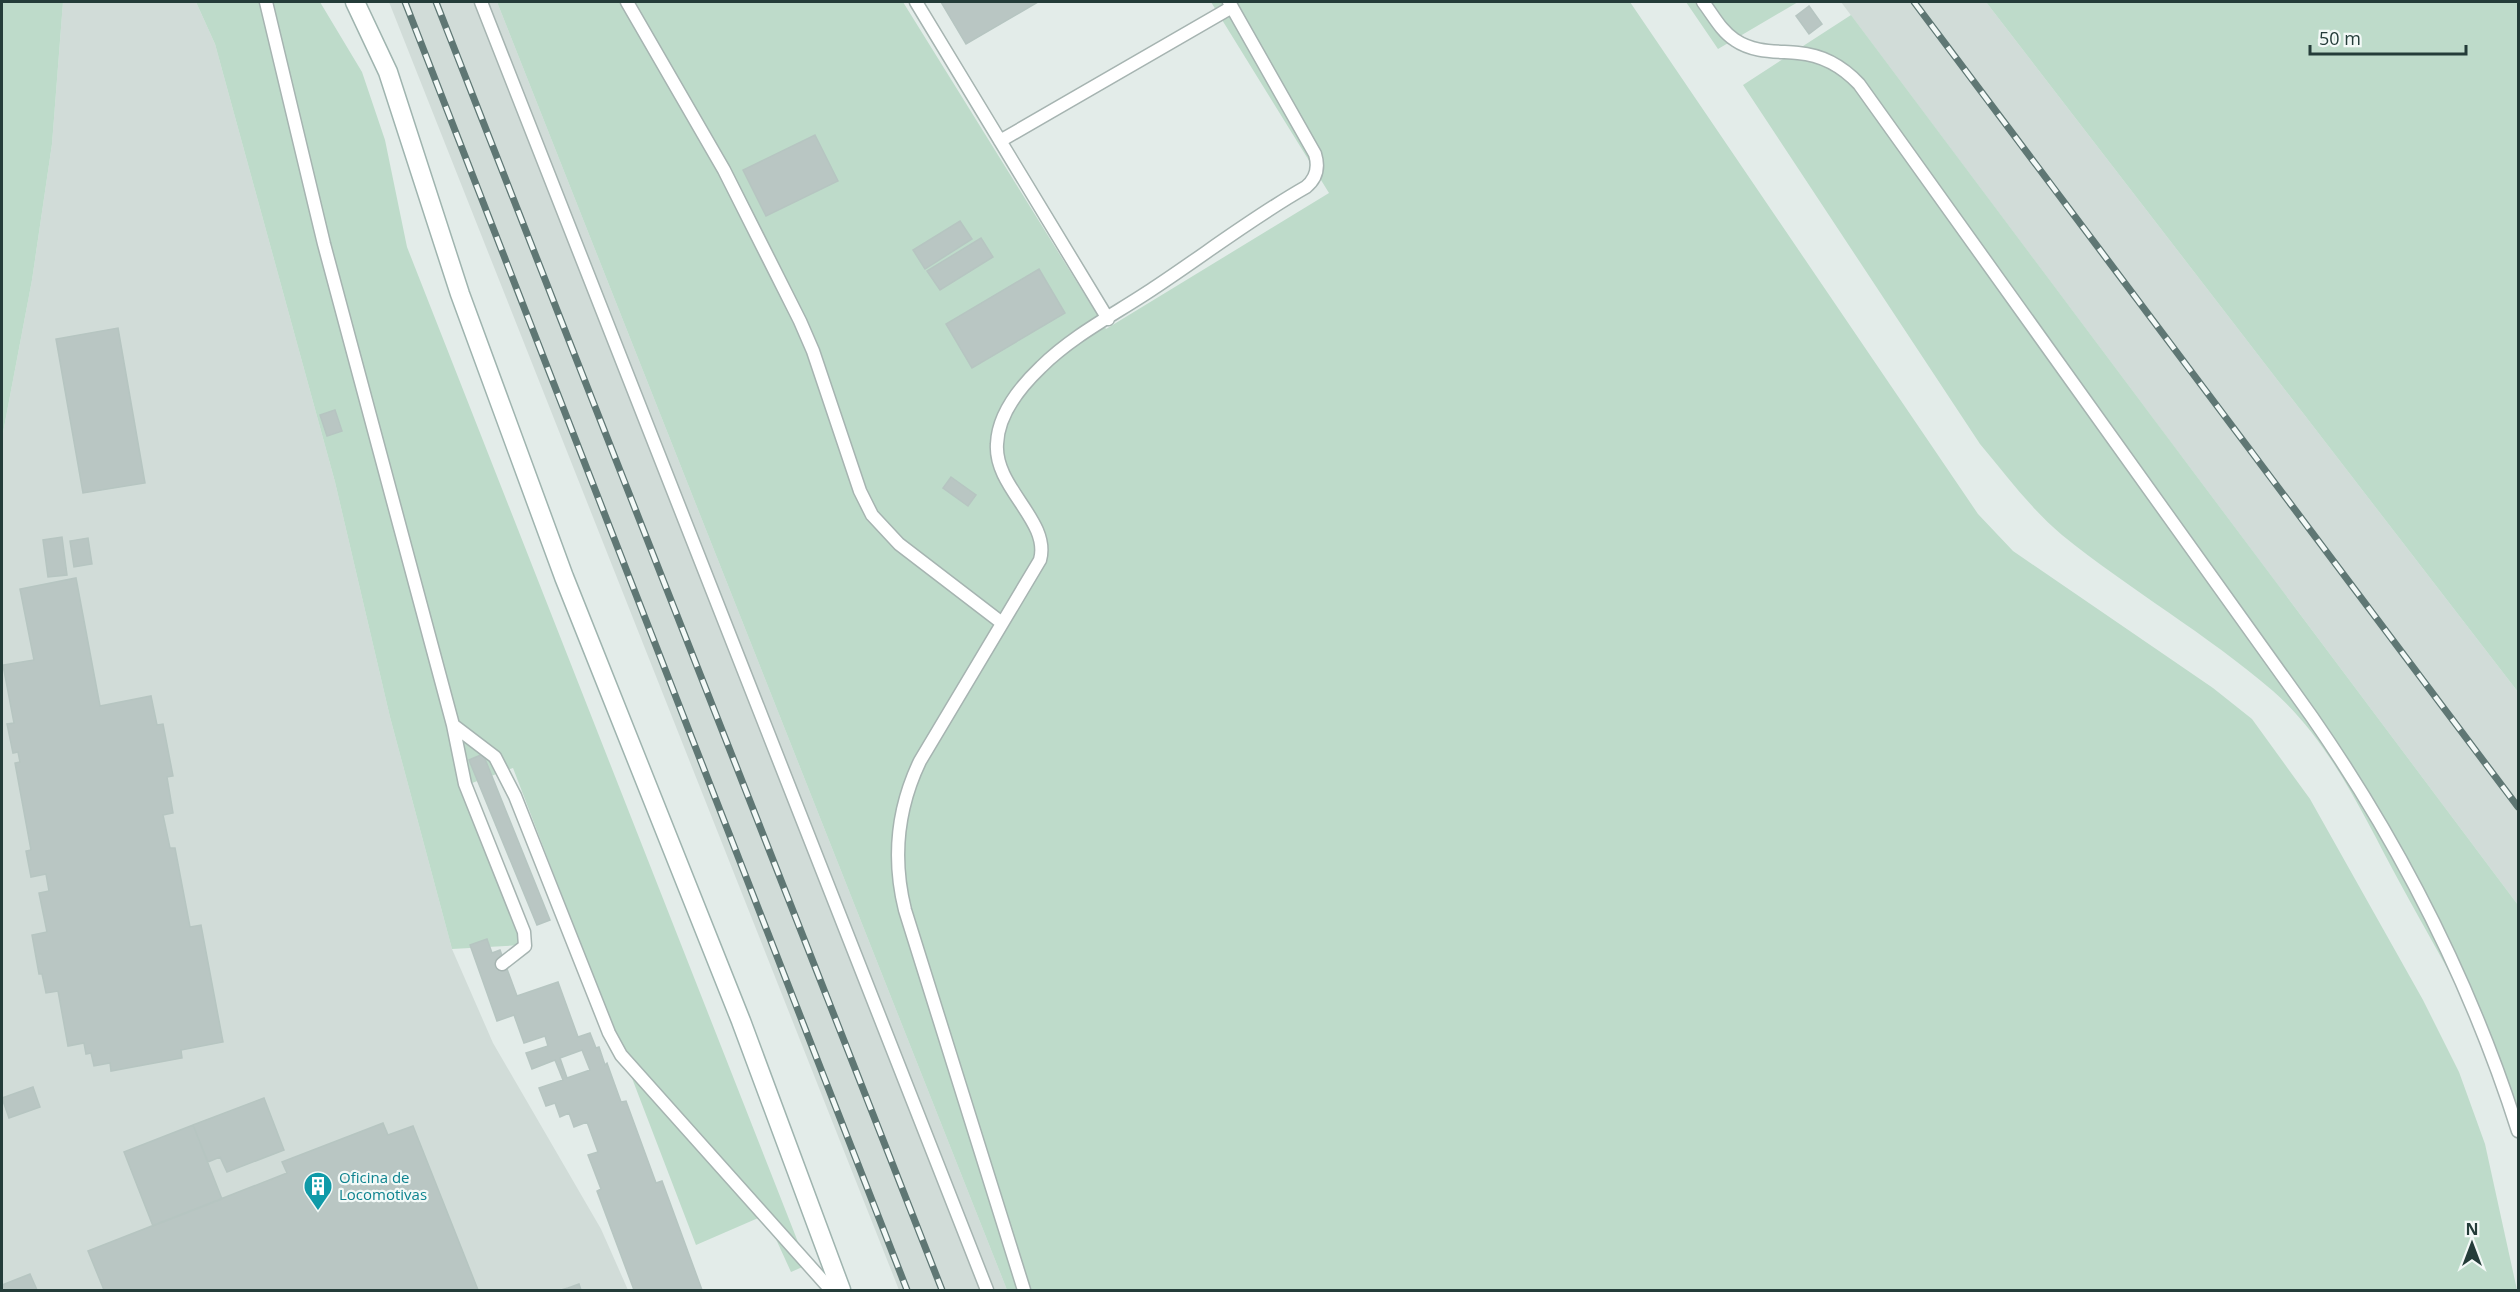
<svg xmlns="http://www.w3.org/2000/svg" width="2520" height="1292" viewBox="0 0 2520 1292" font-family="'Open Sans',sans-serif">
<style>
.built{fill:#d1dcd8}
.green{fill:#bedbca}
.building{fill:#b9c6c3;stroke:#b6c5c1;stroke-width:1.5;fill-rule:evenodd}
.lines{fill:none;stroke-linecap:round;stroke-linejoin:round}
.lane-casing{stroke:#a6b4b1;stroke-width:15}
.secondary-casing{stroke:#9fb4af;stroke-width:21}
.lane{stroke:#fff;stroke-width:12}
.secondary{stroke:#fff;stroke-width:18}
.rail-casing{stroke:#5f7774;stroke-width:7}
.rail{stroke:#f3f9f7;stroke-width:4.5;stroke-dasharray:14;stroke-linecap:butt}
.labels{text-anchor:middle;dominant-baseline:central;stroke-width:4.5;stroke-linejoin:round;paint-order:stroke}
.culture-label{font-size:15px;fill:#0d838f;stroke:#f3f9f7;text-anchor:start}
</style>
<rect width="100%" height="100%" fill="#e3ece9"/>
<path class="built" d="M 63,2 L 196,2 L 215,44 L 335,482 L 390,717 L 452,949 L 493,1043 L 601,1229 L 628,1290 L 2,1290 L 2,438 L 32,280 L 52,144 Z
M 389,2 L 497,2 L 1007,1290 L 899,1290 Z
M 1841,2 L 1986,2 L 2518,692 L 2518,905 Z"/>
<path class="green" d="M 2,2 L 63,2 L 52,144 L 32,280 L 2,438 Z
M 196,2 L 320,2 L 362,72 L 385,140 L 407,247 L 807,1265 L 791,1272 L 765,1215 L 696,1245 L 513,768 L 472,783 L 523,945 L 452,949 L 390,717 L 335,482 L 215,44 Z
M 497,2 L 903,2 L 1106,329 L 1329,193 L 1211,2 L 1630,2 L 1978,514 L 2013,551 L 2213,688 L 2252,719 L 2310,799 L 2423,1000 L 2459,1072 L 2485,1144 L 2517,1290 L 1007,1290 Z
M 1686,2 L 1798,2 L 1718,49 Z
M 1986,2 L 2518,2 L 2518,692 Z
M 1851,15 L 2518,905 L 2518,1142 C 2498,1049 2445,966 2400,883 C 2364,817 2331,742 2273,691 C 2207,634 2130,590 2062,535 C 2031,509 2006,475 1980,444 L 1743,85 Z"/>
<path class="building" d="M 941,2 L 1038,2 L 966,44 Z
M 1809,6 L 1822,24 L 1809,34 L 1796,16 Z
M 815,135 L 838,181 L 766,216 L 743,170 Z
M 960,221 L 972,239 L 925,269 L 913,250 Z
M 981,238 L 993,257 L 940,290 L 927,271 Z
M 1039,269 L 1065,313 L 972,368 L 946,324 Z
M 118,328 L 145,483 L 83,493 L 56,339 Z
M 335,410 L 342,431 L 327,436 L 320,415 Z
M 951,477 L 976,495 L 968,506 L 943,488 Z
M 62,537 L 67,575 L 48,577 L 43,540 Z
M 88,538 L 92,564 L 74,567 L 70,541 Z
M 76,578 L 100,706 L 151,696 L 157,725 L 163,724 L 173,776 L 167,777 L 173,813 L 163,815 L 170,848 L 175,848 L 190,927 L 201,925 L 223,1042 L 181,1050 L 182,1058 L 111,1071 L 110,1063 L 94,1066 L 91,1053 L 86,1054 L 84,1043 L 68,1046 L 58,991 L 46,993 L 42,974 L 39,974 L 32,935 L 47,932 L 39,893 L 49,891 L 46,874 L 31,877 L 26,851 L 31,850 L 15,763 L 20,762 L 18,752 L 13,753 L 7,724 L 14,723 L 3,665 L 34,660 L 20,589 Z
M 483,754 L 550,920 L 537,925 L 469,760 Z
M 487,939 L 492,953 L 500,950 L 517,996 L 558,982 L 578,1037 L 590,1033 L 596,1048 L 599,1047 L 605,1065 L 607,1063 L 621,1102 L 626,1101 L 656,1183 L 662,1181 L 702,1290 L 634,1290 L 597,1191 L 601,1189 L 588,1155 L 598,1152 L 587,1122 L 574,1127 L 569,1113 L 560,1117 L 555,1103 L 546,1106 L 539,1088 L 563,1080 L 555,1060 L 532,1069 L 526,1053 L 548,1046 L 545,1036 L 524,1043 L 514,1015 L 497,1021 L 470,945 ZM 582,1050 L 590,1070 L 567,1078 L 560,1058 Z
M 33,1087 L 40,1107 L 9,1118 L 2,1098 Z
M 264,1098 L 284,1150 L 227,1172 L 220,1157 L 208,1162 L 193,1125 Z
M 383,1123 L 388,1135 L 413,1126 L 478,1290 L 104,1290 L 88,1251 L 287,1173 L 282,1162 Z
M 193,1125 L 222,1199 L 153,1226 L 124,1152 Z
M 30,1274 L 37,1290 L 2,1290 L 2,1285 Z
M 579,1284 L 581,1290 L 561,1290 L 568,1288 Z"/>
<g class="lines">
<g class="lane-casing">
<path id="lane" d="M 266,2 L 324,244 L 453,725 L 465,784 L 524,932 L 525,946 L 502,964
M 481,2 L 987,1290
M 627,2 L 724,170 L 800,321 L 813,351 L 860,491 L 872,515 L 899,544 L 1002,623
M 916,2 L 1108,319
M 1703,2 C 1713,15 1721,31 1735,40 C 1754,53 1777,51 1798,53 C 1823,55 1842,66 1859,84 L 2312,717 C 2400,844 2471,983 2518,1131
M 1000,141 L 1232,7
M 453,725 L 495,757 L 515,796 L 609,1033 L 621,1055 L 831,1290
M 1024,1290 L 905,910 C 892,858 897,809 920,761 L 1040,560 C 1051,521 994,488 997,444 C 998,414 1020,387 1041,367 C 1073,335 1117,313 1154,288 C 1204,255 1253,217 1306,187 C 1317,178 1319,167 1315,154 L 1229,2"/>
</g>
<g class="secondary-casing">
<path id="secondary" d="M 355,2 L 388,72 L 460,294 L 564,577 L 741,1021 L 841,1290"/>
</g>
<use href="#lane" class="lane"/>
<use href="#secondary" class="secondary"/>
<g class="rail-casing">
<path id="rail" d="M 405,2 L 907,1290
M 436,2 L 942,1290
M 1914,2 L 2518,807"/>
</g>
<use href="#rail" class="rail"/>
</g>
<defs>
<g id="building-pin" transform="scale(1.5)"><path d="M0 17L-7.5 6A9.5 9.5 0 1 1 7.5 6Z" fill="#0f9aa8" stroke="#f3f9f7"/><path d="M-4-6H4V6H1V3H-1V6H-4ZM-2.5-4.3h1.7v1.8h-1.7ZM.8-4.3h1.7v1.8H.8ZM-2.5-1h1.7V.8h-1.7ZM.8-1h1.7V.8H.8Z" fill="#fff"/></g>
</defs>
<g fill-rule="evenodd">
<use href="#building-pin" x="318" y="1186"/>
</g>
<g class="labels">
<g class="culture-label">
<text x="339" y="1177">Oficina de<tspan x="339" dy="17">Locomotivas</tspan></text>
</g>
</g>
<rect width="2520" height="1292" fill="none" stroke="#243c39" stroke-width="6"/>
<g transform="translate(2472 1244)" stroke="#f3f9f7" stroke-width="4.5" paint-order="stroke">
<path d="M0-4.5L10 22L0 15L-10 22Z" fill="#243c39"/>
<text y="-9" font-size="16" font-weight="bold" text-anchor="middle" fill="#243c39">N</text>
</g>
<path d="M2310 45v9h156v-9" fill="none" stroke="#243c39" stroke-width="3"/>
<text x="2319" y="45" font-size="18" fill="#243c39" stroke="#f3f9f7" stroke-width="4.5" paint-order="stroke">50 m</text>
</svg>
